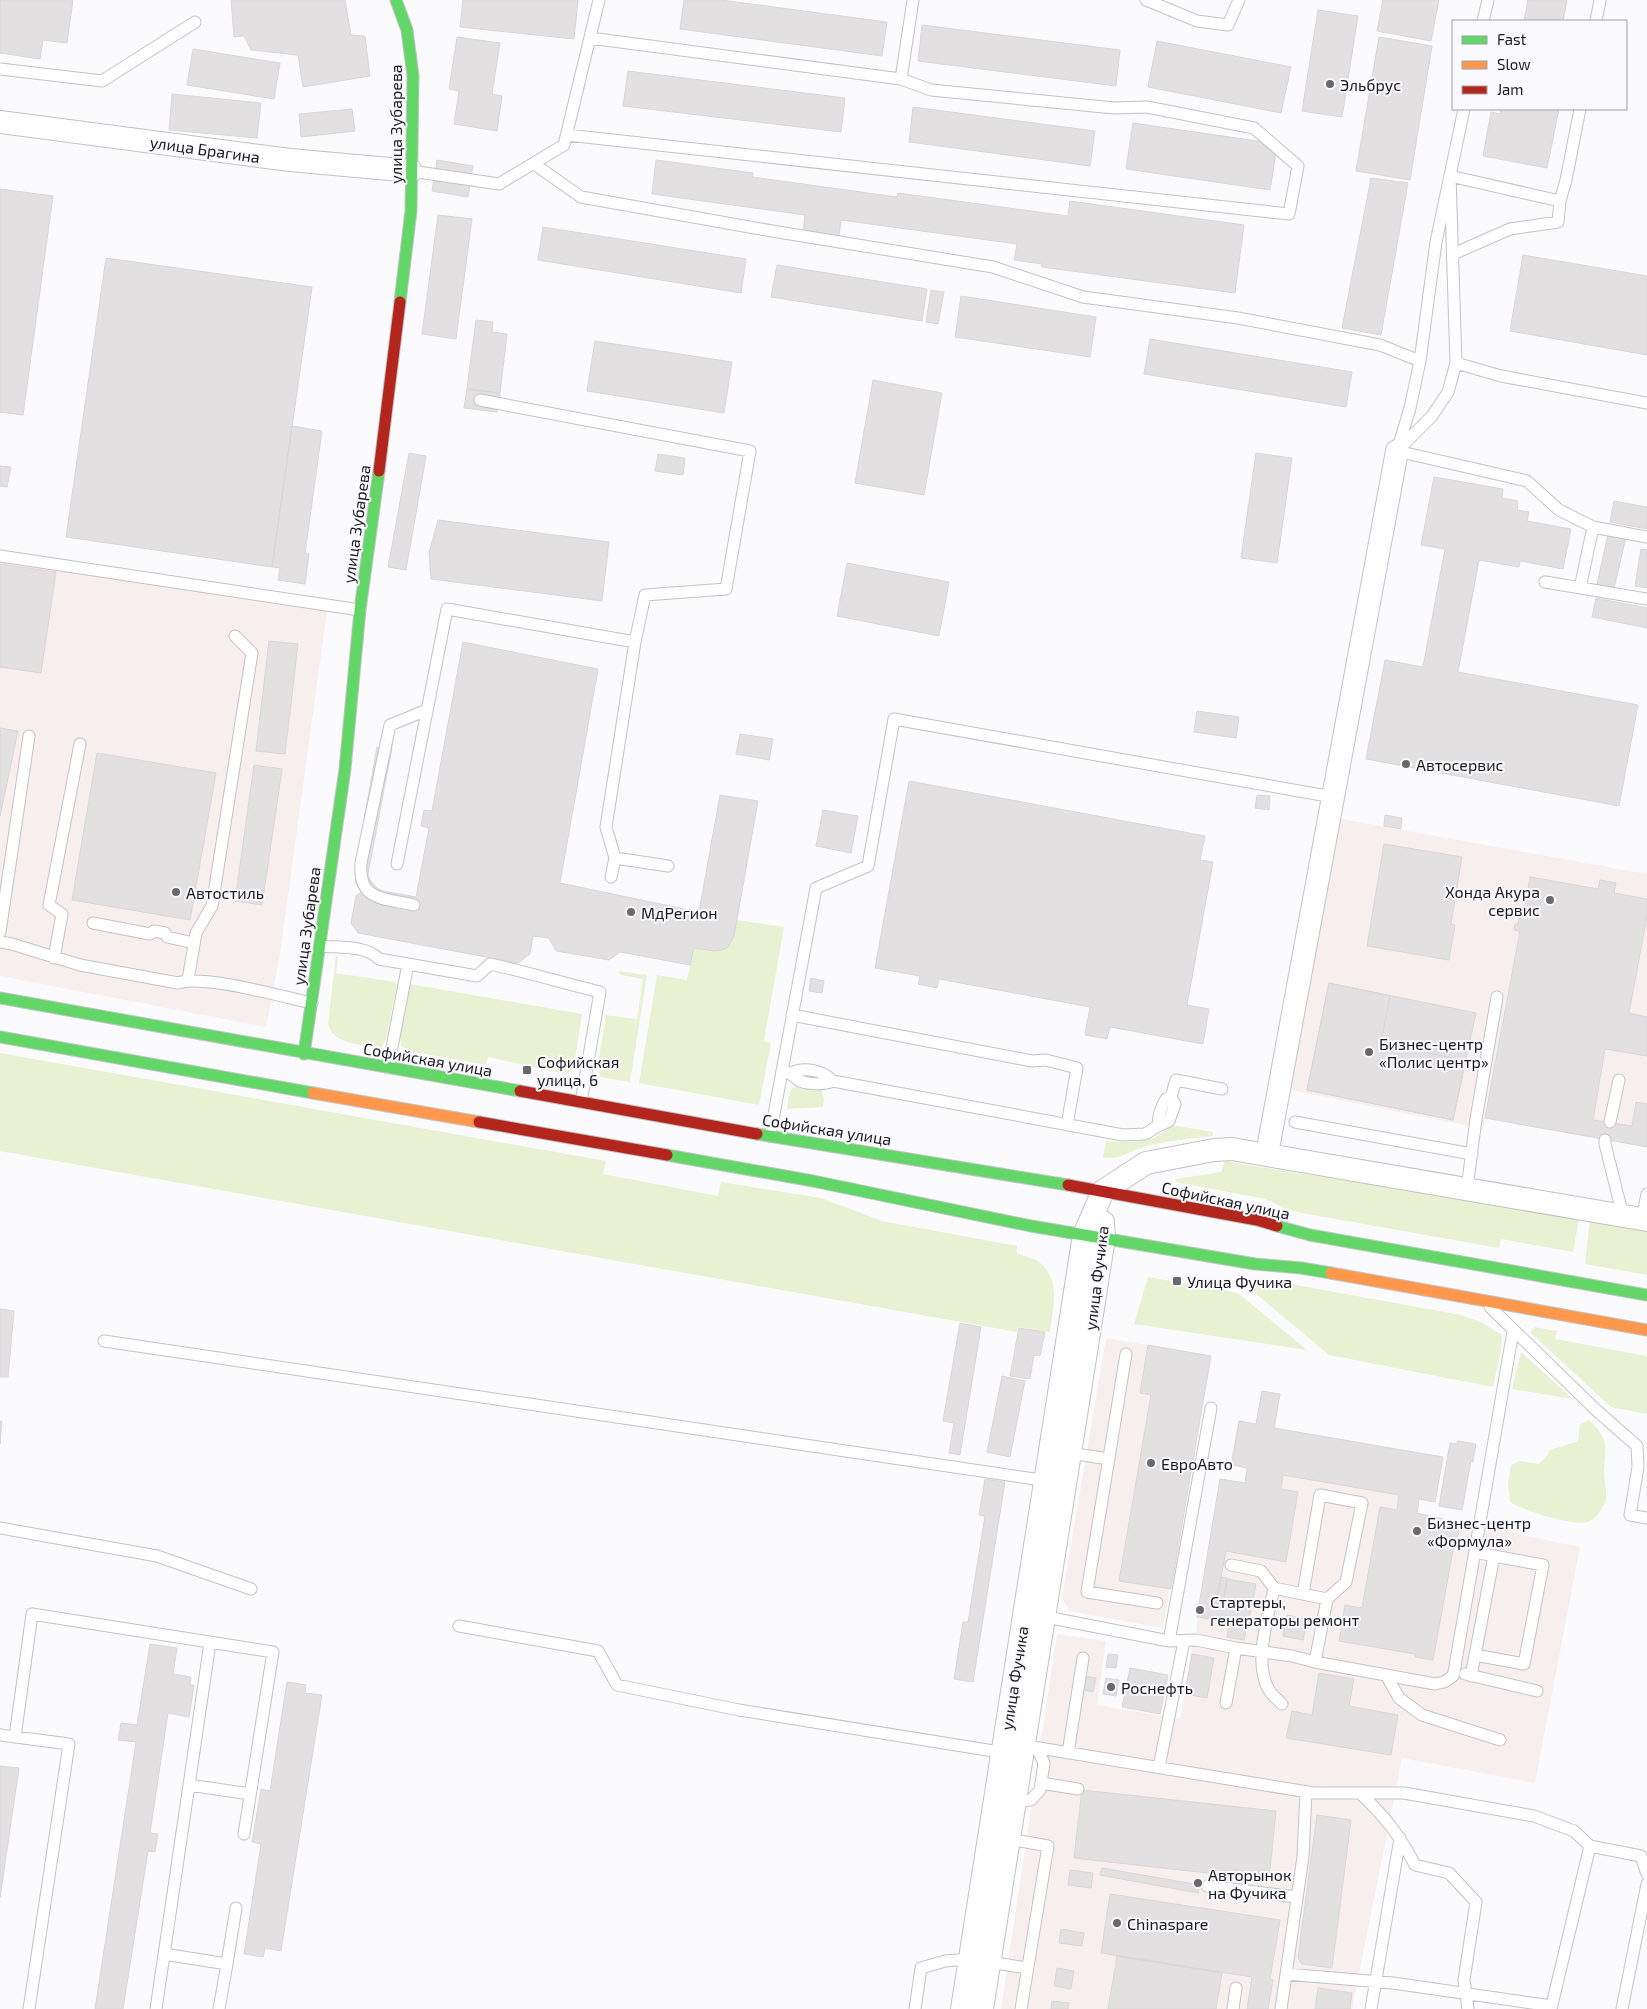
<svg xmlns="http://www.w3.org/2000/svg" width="1647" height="2009" viewBox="0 0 1647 2009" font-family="'Exo 2',sans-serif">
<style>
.commercial{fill:#f7efed}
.green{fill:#e9f1d3}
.building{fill:#e3e0e2;stroke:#d8d6d8}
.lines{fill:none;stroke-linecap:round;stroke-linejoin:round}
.lane-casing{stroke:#c3c3c5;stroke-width:13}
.street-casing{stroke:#c3c3c5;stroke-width:24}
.fast-casing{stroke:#c3c3c5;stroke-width:13}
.slow-casing{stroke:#c3c3c5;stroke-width:13}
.jam-casing{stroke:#c3c3c5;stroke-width:13}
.lane{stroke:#fefeff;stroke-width:11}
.street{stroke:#fefeff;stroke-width:22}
.fast{stroke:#63d668;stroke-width:11}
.slow{stroke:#ff974d;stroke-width:11}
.jam{stroke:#b3261e;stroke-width:11}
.poi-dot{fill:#69696c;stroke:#fafafe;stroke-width:2}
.labels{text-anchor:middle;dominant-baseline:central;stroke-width:4;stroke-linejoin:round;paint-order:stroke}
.poi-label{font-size:16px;fill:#1a1a1e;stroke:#fafafe;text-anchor:start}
.street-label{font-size:16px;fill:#1a1a1e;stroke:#fafafe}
</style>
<rect width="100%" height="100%" fill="#fbfbfd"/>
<path class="commercial" d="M 0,561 L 327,611 L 280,954 L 266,1027 L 0,976 Z
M 1336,818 L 1647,874 L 1647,1147 L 1486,1118 L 1483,1129 L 1285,1089 Z
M 1106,1338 L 1211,1356 L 1163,1628 L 1069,1611 L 1062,1598 Z
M 1262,1391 L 1280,1394 L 1275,1428 L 1443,1457 L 1435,1502 L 1419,1499 L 1417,1513 L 1580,1547 L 1535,1783 L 1402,1758 L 1352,2009 L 1001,2009 L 1057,1634 L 1106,1641 L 1097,1705 L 1180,1719 L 1192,1646 L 1196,1640 L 1197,1617 L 1220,1479 L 1245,1483 L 1247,1468 L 1239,1421 L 1256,1424 Z"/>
<path class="green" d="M 737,920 L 784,927 L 764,1041 L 771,1043 L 759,1105 L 639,1083 L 657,975 L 687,980 L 694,948 C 725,953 731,952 737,920 Z
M 336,956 L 338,956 L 336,973 L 395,982 L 397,985 L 386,1039 L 382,1047 C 364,1046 332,1044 328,1024 Z
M 618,971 L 647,975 L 630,1082 L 600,1077 L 598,1063 L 606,1015 L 637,1019 L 643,979 L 621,975 Z
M 410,984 L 582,1014 L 574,1065 L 569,1072 L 565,1074 L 488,1057 L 486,1065 L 408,1051 L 401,1046 L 400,1037 Z
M 0,1053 L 606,1161 L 603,1174 L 718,1196 L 721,1182 L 821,1198 L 882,1221 L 1017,1246 L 1017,1253 C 1023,1256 1030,1257 1036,1260 C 1062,1276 1053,1308 1050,1332 L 1018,1327 L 1017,1332 L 0,1151 Z
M 796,1084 L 821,1089 L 824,1099 L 823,1107 L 787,1109 L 789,1093 Z
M 1171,1125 L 1213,1132 L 1213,1136 C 1191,1138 1169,1141 1147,1146 C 1130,1150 1121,1161 1103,1157 L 1106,1141 C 1130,1143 1155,1144 1171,1125 Z
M 1225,1161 C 1343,1181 1461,1198 1579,1218 L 1573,1252 L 1501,1239 L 1499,1248 L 1307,1214 L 1288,1210 L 1266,1199 L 1175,1182 L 1176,1179 L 1221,1172 Z
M 1590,1220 L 1647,1230 L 1647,1275 L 1585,1264 Z
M 1148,1277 L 1238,1293 L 1307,1350 L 1134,1324 Z
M 1247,1281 L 1280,1282 L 1461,1315 L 1481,1322 L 1502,1335 L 1501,1350 L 1493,1387 L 1329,1355 L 1248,1287 Z
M 1535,1327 L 1557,1331 L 1555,1339 L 1647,1356 L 1647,1414 L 1611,1407 L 1532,1334 L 1531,1331 Z
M 1521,1352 L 1573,1399 L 1512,1389 Z
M 1589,1420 C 1610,1440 1605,1445 1604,1472 C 1604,1482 1608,1493 1605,1503 C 1602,1510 1595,1520 1587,1522 C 1573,1526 1522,1510 1510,1502 L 1508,1483 L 1511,1465 L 1520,1461 L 1538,1464 L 1545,1458 L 1550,1450 L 1578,1441 L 1580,1424 Z"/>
<path class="building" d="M 0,0 L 73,0 L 67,43 L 43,40 L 40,59 L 0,53 Z
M 231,0 L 345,0 L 351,35 L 365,36 L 370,76 L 303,87 L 298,55 L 251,50 L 244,36 L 234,37 Z
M 463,0 L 578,0 L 574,39 L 460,27 Z
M 684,0 L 721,0 L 887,22 L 882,56 L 680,29 Z
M 1383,0 L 1439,0 L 1431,41 L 1377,31 Z
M 1528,0 L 1567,0 L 1563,21 L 1524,21 Z
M 1318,10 L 1358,16 L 1342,117 L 1302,111 Z
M 922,25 L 1120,50 L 1116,86 L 918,61 Z
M 457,37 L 500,43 L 492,94 L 502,96 L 497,131 L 454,124 L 459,91 L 449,89 Z
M 1379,37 L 1432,46 L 1410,180 L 1356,171 Z
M 1157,41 L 1291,67 L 1281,113 L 1148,87 Z
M 193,49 L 280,63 L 274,99 L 187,85 Z
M 628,71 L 845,98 L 841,132 L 623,106 Z
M 172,94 L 261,103 L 257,138 L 169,130 Z
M 913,107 L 1095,131 L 1090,166 L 909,142 Z
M 352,109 L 355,131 L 301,137 L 299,114 Z
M 1501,109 L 1559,109 L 1547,168 L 1483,156 L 1491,112 L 1500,114 Z
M 1133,123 L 1264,142 L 1276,153 L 1270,190 L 1126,169 Z
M 437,160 L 473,166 L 468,197 L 432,191 Z
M 656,160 L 753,173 L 752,177 L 897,197 L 898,193 L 1068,216 L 1070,201 L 1244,225 L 1235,293 L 1042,267 L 1042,264 L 1014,260 L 1017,244 L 841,220 L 839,236 L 803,231 L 805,215 L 652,194 Z
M 1371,178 L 1408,183 L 1381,335 L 1342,328 Z
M 0,189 L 53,196 L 23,415 L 0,412 Z
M 438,215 L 472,219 L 456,339 L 422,334 Z
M 543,227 L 746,259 L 741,293 L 538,260 Z
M 1523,255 L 1647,276 L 1647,355 L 1510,331 Z
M 106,258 L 312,287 L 272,567 L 66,537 Z
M 777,265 L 927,289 L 922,321 L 771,297 Z
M 931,290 L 944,292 L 938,324 L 926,322 Z
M 961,296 L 1096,317 L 1090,357 L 955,337 Z
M 476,320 L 493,322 L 492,332 L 507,334 L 500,393 L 467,389 Z
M 1150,339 L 1352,372 L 1346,407 L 1144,374 Z
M 595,341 L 732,362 L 724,413 L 587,391 Z
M 873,380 L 942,393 L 924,495 L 855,483 Z
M 467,389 L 500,393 L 497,412 L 464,408 Z
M 292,426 L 322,431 L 305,553 L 309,554 L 305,584 L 278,580 L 280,568 L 272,567 Z
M 409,453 L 426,456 L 406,570 L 388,567 Z
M 1256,453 L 1292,458 L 1277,563 L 1241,558 Z
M 658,454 L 685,458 L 683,475 L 655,471 Z
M 0,466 L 11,467 L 7,487 L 0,486 Z
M 1434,477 L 1503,489 L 1502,498 L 1518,501 L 1517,510 L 1529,512 L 1527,521 L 1571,529 L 1563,569 L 1520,561 L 1519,567 L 1479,560 L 1458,672 L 1638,705 L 1619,806 L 1366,759 L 1385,660 L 1423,667 L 1445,549 L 1421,545 Z
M 1614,501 L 1647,507 L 1647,529 L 1610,522 Z
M 438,520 L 609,542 L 602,601 L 431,579 L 429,553 Z
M 1608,534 L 1626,537 L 1614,588 L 1597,584 Z
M 1641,549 L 1647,550 L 1647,588 L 1635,586 Z
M 847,563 L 949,582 L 939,636 L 837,616 Z
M 0,564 L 56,572 L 41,673 L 0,667 Z
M 1596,598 L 1647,608 L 1647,628 L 1592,617 Z
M 269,641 L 298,644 L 285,754 L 256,751 Z
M 463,642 L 598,669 L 560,883 L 699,912 L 720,795 L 758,801 L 734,936 L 728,947 L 722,950 L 715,951 L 694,948 L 690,965 L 620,952 L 609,960 L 556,951 L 549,938 L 533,936 L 530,954 L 518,963 L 358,933 L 351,923 L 356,896 L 361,892 L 356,884 L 355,871 L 377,747 L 392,748 L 368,874 L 370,880 L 377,888 L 383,891 L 416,897 L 429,828 L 421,826 L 424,810 L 432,811 Z
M 1197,711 L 1239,717 L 1236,738 L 1194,732 Z
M 0,728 L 18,731 L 0,816 Z
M 740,734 L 773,739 L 769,760 L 736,754 Z
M 97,753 L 216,773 L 190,920 L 72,900 Z
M 254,765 L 282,769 L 262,905 L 235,901 Z
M 909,781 L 1205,836 L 1200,860 L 1213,862 L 1187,1005 L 1209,1009 L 1203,1044 L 1110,1027 L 1107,1039 L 1085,1035 L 1090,1007 L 939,979 L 937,988 L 918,984 L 920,976 L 875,968 Z
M 1257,795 L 1270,796 L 1269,810 L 1255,808 Z
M 823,810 L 858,816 L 851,853 L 816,846 Z
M 1385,815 L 1402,818 L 1401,829 L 1384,826 Z
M 1384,844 L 1462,857 L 1451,924 L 1455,925 L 1449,960 L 1367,946 Z
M 1530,877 L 1598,889 L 1600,880 L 1616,883 L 1614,893 L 1647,899 L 1647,916 L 1629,1013 L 1647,1017 L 1647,1056 L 1605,1049 L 1593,1120 L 1632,1126 L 1636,1102 L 1647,1104 L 1647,1147 L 1485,1118 L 1520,931 L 1514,930 L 1515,924 L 1518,924 L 1520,911 L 1524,912 Z
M 811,978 L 824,981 L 822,993 L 809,991 Z
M 1329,983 L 1390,996 L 1381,1042 L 1465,1061 L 1453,1120 L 1307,1090 Z
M 1329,983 L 1476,1013 L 1453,1120 L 1307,1090 Z
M 0,1309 L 14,1311 L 8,1377 L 0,1377 Z
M 960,1323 L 981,1327 L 960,1455 L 949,1453 L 954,1423 L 943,1421 Z
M 1019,1328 L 1045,1332 L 1040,1356 L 1034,1355 L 1030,1379 L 1010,1376 Z
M 1148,1345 L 1211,1356 L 1171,1589 L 1119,1581 L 1151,1395 L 1140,1393 Z
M 1002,1376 L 1025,1381 L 1010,1457 L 987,1452 Z
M 1262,1391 L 1280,1394 L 1274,1428 L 1443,1457 L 1435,1502 L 1419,1499 L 1417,1513 L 1460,1523 L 1457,1540 L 1455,1539 L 1433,1660 L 1415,1657 L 1415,1654 L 1339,1641 L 1345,1605 L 1362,1608 L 1380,1507 L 1397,1510 L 1399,1495 L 1283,1475 L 1281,1489 L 1298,1492 L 1286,1562 L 1226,1551 L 1216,1603 L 1251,1609 L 1248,1626 L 1197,1617 L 1220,1479 L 1245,1483 L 1247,1468 L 1231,1465 L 1239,1421 L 1256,1424 Z
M 0,1421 L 2,1421 L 0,1444 Z
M 1457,1441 L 1476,1444 L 1473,1462 L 1471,1461 L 1462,1510 L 1439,1506 L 1450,1443 L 1457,1444 Z
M 985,1479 L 1005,1482 L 973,1682 L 954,1679 L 963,1622 L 968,1622 L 985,1516 L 979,1515 Z
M 1221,1577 L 1227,1578 L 1223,1604 L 1216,1603 Z
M 1227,1579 L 1256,1584 L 1251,1609 L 1223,1604 Z
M 1287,1615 L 1307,1619 L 1303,1640 L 1283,1636 Z
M 1230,1622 L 1247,1625 L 1244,1640 L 1227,1637 Z
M 150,1644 L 177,1648 L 173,1674 L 191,1677 L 190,1685 L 194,1685 L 189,1717 L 168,1713 L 150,1833 L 158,1834 L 155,1852 L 148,1851 L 123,2009 L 95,2009 L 136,1742 L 118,1740 L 121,1723 L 137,1725 Z
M 1108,1654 L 1118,1655 L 1116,1668 L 1106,1667 Z
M 1192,1654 L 1214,1658 L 1207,1698 L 1185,1694 Z
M 1130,1668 L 1168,1675 L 1160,1714 L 1122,1707 Z
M 1319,1673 L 1354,1679 L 1349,1706 L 1398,1715 L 1391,1755 L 1286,1738 L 1292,1711 L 1312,1715 Z
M 1084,1676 L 1096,1678 L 1093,1692 L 1081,1689 Z
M 1106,1678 L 1119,1680 L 1116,1696 L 1103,1694 Z
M 287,1682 L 306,1685 L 305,1693 L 322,1695 L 281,1951 L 265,1948 L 263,1957 L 244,1954 L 261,1844 L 252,1842 L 261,1789 L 270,1791 Z
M 0,1766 L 19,1768 L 0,1898 Z
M 1082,1790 L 1276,1811 L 1269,1880 L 1074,1858 Z
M 1317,1815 L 1351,1820 L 1332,1968 L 1302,1964 L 1298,1958 Z
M 1102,1868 L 1200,1885 L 1198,1893 L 1100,1875 Z
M 1070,1870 L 1093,1873 L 1091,1888 L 1068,1885 Z
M 1110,1894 L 1280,1920 L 1270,1979 L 1273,1980 L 1268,2009 L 1247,2009 L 1252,1977 L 1101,1953 Z
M 1061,1929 L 1084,1933 L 1082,1946 L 1059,1943 Z
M 1117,1956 L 1222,1973 L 1216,2009 L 1108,2009 Z
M 1057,1968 L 1074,1971 L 1071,1989 L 1054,1986 Z
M 1318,1988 L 1352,1993 L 1350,2009 L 1315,2009 Z
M 1052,2001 L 1069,2003 L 1068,2009 L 1051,2009 Z"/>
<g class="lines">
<g class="lane-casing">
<path id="lane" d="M 1146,0 L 1197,21 L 1228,25 L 1239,0
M 1483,21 L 1488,0
M 1596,21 L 1600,0
M 590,38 L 901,79 L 913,0
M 0,69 L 102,81 L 195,22
M 567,135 L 1289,214 L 1298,166 L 1254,128 L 1147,107 L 1114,108 L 931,90 L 901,79
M 537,166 L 581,197 L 772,231 L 993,267 L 1083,297 L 1238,318 L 1380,345 L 1420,361
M 411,171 L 499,184 L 564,145 L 599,0
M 1450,176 L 1456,363 L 1501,376 L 1647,403
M 1450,176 L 1560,201 L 1558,222 L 1510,229 L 1453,254
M 1560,201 L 1566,180 L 1580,109
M 1399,449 L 1432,416 L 1448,392 L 1456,363
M 1397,451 L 1410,408 L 1420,361 L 1436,242 L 1464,109
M 1397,451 L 1527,481 L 1559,510 L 1593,527 L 1647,537
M 0,556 L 360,610
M 1545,582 L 1647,599
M 1580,588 L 1593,527
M 615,858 L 606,827 L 635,642
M 397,864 L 447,609 L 635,642 L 645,595 L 726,589 L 750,451 L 480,400
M 611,877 L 615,858 L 668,866
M 414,905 C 385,898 358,902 361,863 L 390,725 L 427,710
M 93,923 L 150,934 L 154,931 L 165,933 L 167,937 L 194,943
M 0,932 L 29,736
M 0,942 L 12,944 L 80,965 L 178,983 C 203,974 282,997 312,1003
M 320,946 C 339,948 366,945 379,959 L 477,976 L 490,964 C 527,972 563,983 600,992 L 581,1102
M 54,958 L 62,914 L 49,905 L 80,744
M 188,980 L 196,933 L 212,906 L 252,653 L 235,636
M 792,1015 L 1032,1061 L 1046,1060 L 1077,1068 L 1067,1125
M 388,1068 L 408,964
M 782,1071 C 790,1073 791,1074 797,1079 C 805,1085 824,1085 833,1081 C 823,1071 805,1066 791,1073
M 833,1081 L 1123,1135 L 1145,1134 L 1158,1126
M 1171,1097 L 1175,1104 L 1169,1121 L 1158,1126 C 1158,1116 1161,1107 1166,1099 Z
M 1171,1097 L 1176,1080 L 1222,1089
M 1295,1122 L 1472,1154
M 1610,1122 L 1619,1080
M 770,1136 L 816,888 L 868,866 L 894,719 L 1333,797
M 1605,1140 L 1605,1144 L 1623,1216
M 1467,1189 L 1476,1119 L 1497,997
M 1642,1219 L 1647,1194
M 1490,1307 L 1596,1410 L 1637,1446 L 1638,1467 L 1630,1515 L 1647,1518
M 104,1341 L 1048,1481
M 1126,1354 L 1087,1592 L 1157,1603
M 1070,1453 L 1109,1459
M 0,1528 L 157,1556 L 251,1589
M 1231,1565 L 1261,1571 L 1274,1588
M 1303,1594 L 1320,1495 L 1362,1503 L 1346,1582 L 1327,1599
M 1041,1616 L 1169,1641 L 1196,1640 L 1236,1648 L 1292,1656 L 1315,1662 L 1435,1684 L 1444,1682 L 1453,1676 L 1454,1672 L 1513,1331
M 459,1626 L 598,1651 L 617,1685 L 739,1710 L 1006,1753
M 1169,1641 L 1211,1408
M 210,1643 L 189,1785 L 250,1794
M 1475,1655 L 1524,1664 L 1543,1565 L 1494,1556
M 1465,1674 L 1537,1691
M 1386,1675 L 1399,1698 L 1422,1715 L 1500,1740
M 1471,1676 L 1494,1556 L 1475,1552
M 1226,1703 L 1236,1648
M 1282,1704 C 1278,1700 1272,1695 1269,1690 C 1253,1663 1268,1617 1274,1588 L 1327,1599 L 1315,1662
M 0,1735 L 69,1744 L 29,2009
M 15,1737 L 32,1614 L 273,1652 L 244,1834
M 1021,1745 L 1314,1793 L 1404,1793 L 1534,1816 L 1574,1831 L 1590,1846 L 1551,2009
M 1068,1753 L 1083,1658
M 1159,1767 L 1184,1641
M 1041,1783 L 1078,1789
M 1360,1793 C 1385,1817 1399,1834 1415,1865 L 1449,1873 L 1476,1902 L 1464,1980 L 1468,2009
M 1015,1802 L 1031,1800 L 1040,1790 L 1044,1763 L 1037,1748
M 1009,1839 L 1048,1846 L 1021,2009
M 1590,1846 L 1641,1856 L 1647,1874
M 1207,1886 L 1297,1897
M 164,1954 L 227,1964 L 236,1908
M 1286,1974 L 1393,1983 L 1552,2006
M 156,2009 L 189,1785
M 219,2009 L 227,1964
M 915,2009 L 921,1968 L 945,1961 L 970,1959 L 1027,1968
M 1233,2009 L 1236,1988
M 1281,2009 L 1303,1857 L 1306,1792
M 1371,2009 L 1400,1838
M 1622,2009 L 1647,1884"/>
</g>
<g class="street-casing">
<path id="street" d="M 0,122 L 290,160 L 411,171
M 1267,1154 L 1397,451
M 1103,1191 L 1146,1163 L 1214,1150 L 1232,1149 L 1647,1220
M 962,2009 L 1084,1235 L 1103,1191
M 982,2009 L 1104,1238 L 1103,1222"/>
</g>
<g class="fast-casing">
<path id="fast" d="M 396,0 L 407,30 L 413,76 L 411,211 L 400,302
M 0,998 L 520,1091
M 0,1037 L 313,1093
M 304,1054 L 345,769 L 360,610 L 379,471
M 757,1134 L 1068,1185
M 667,1155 L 813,1181 L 1031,1226 L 1255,1264 L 1301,1268 L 1331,1273
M 1277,1226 L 1310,1235 L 1647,1295"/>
</g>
<g class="slow-casing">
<path id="slow" d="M 313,1093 L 479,1122
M 1331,1273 L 1647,1330"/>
</g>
<g class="jam-casing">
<path id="jam" d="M 379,471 L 400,302
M 520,1091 L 757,1134
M 479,1122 L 667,1155
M 1068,1185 L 1257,1220 L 1277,1226"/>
</g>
<use href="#lane" class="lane"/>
<use href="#street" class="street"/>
<use href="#fast" class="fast"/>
<use href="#slow" class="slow"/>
<use href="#jam" class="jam"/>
</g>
<g class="poi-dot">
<circle cx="1330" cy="84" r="5"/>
<circle cx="1406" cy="764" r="5"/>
<circle cx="176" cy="892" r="5"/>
<circle cx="1550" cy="900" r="5"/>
<circle cx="631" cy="912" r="5"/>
<circle cx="1369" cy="1052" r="5"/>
<rect x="522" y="1065" width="10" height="10" rx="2.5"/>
<rect x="1172" y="1276" width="10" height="10" rx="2.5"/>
<circle cx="1151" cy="1463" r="5"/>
<circle cx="1417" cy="1531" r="5"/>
<circle cx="1200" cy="1610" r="5"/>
<circle cx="1111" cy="1687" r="5"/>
<circle cx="1198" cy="1883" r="5"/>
<circle cx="1117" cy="1923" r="5"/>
</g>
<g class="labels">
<g class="poi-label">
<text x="1340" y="84">Эльбрус</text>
<text x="1416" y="764">Автосервис</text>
<text x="1540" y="891" text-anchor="end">Хонда Акура<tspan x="1540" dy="18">сервис</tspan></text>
<text x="186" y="892">Автостиль</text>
<text x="641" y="912">МдРегион</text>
<text x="1379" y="1043">Бизнес-центр<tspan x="1379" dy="18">«Полис центр»</tspan></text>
<text x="537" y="1061">Софийская<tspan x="537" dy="18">улица, 6</tspan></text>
<text x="1187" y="1281">Улица Фучика</text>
<text x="1161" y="1463">ЕвроАвто</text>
<text x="1427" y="1522">Бизнес-центр<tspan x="1427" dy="18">«Формула»</tspan></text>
<text x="1210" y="1601">Стартеры,<tspan x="1210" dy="18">генераторы ремонт</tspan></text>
<text x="1121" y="1687">Роснефть</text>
<text x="1208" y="1874">Авторынок<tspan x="1208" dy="18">на Фучика</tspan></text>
<text x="1127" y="1923">Chinaspare</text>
</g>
<g class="street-label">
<text transform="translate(395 124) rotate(-90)">улица Зубарева</text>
<text transform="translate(205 149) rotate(8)">улица Брагина</text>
<text transform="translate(356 524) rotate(-82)">улица Зубарева</text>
<text transform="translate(306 926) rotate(-82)">улица Зубарева</text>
<text transform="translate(428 1059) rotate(10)">Софийская улица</text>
<text transform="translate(827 1129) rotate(9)">Софийская улица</text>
<text transform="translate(1226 1200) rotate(12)">Софийская улица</text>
<text transform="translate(1096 1278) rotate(-83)">улица Фучика</text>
<text transform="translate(1014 1678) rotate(-81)">улица Фучика</text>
</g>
</g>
<rect x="1452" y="20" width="175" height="90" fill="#fafafe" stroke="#a0a0a4"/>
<rect x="1462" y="36" width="25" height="8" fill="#63d668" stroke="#a0a0a4"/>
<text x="1497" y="45" font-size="15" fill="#1a1a1e">Fast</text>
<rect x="1462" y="61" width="25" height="8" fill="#ff974d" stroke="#a0a0a4"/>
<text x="1497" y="70" font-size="15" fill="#1a1a1e">Slow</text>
<rect x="1462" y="86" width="25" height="8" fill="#b3261e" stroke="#a0a0a4"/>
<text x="1497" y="95" font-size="15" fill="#1a1a1e">Jam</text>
</svg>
